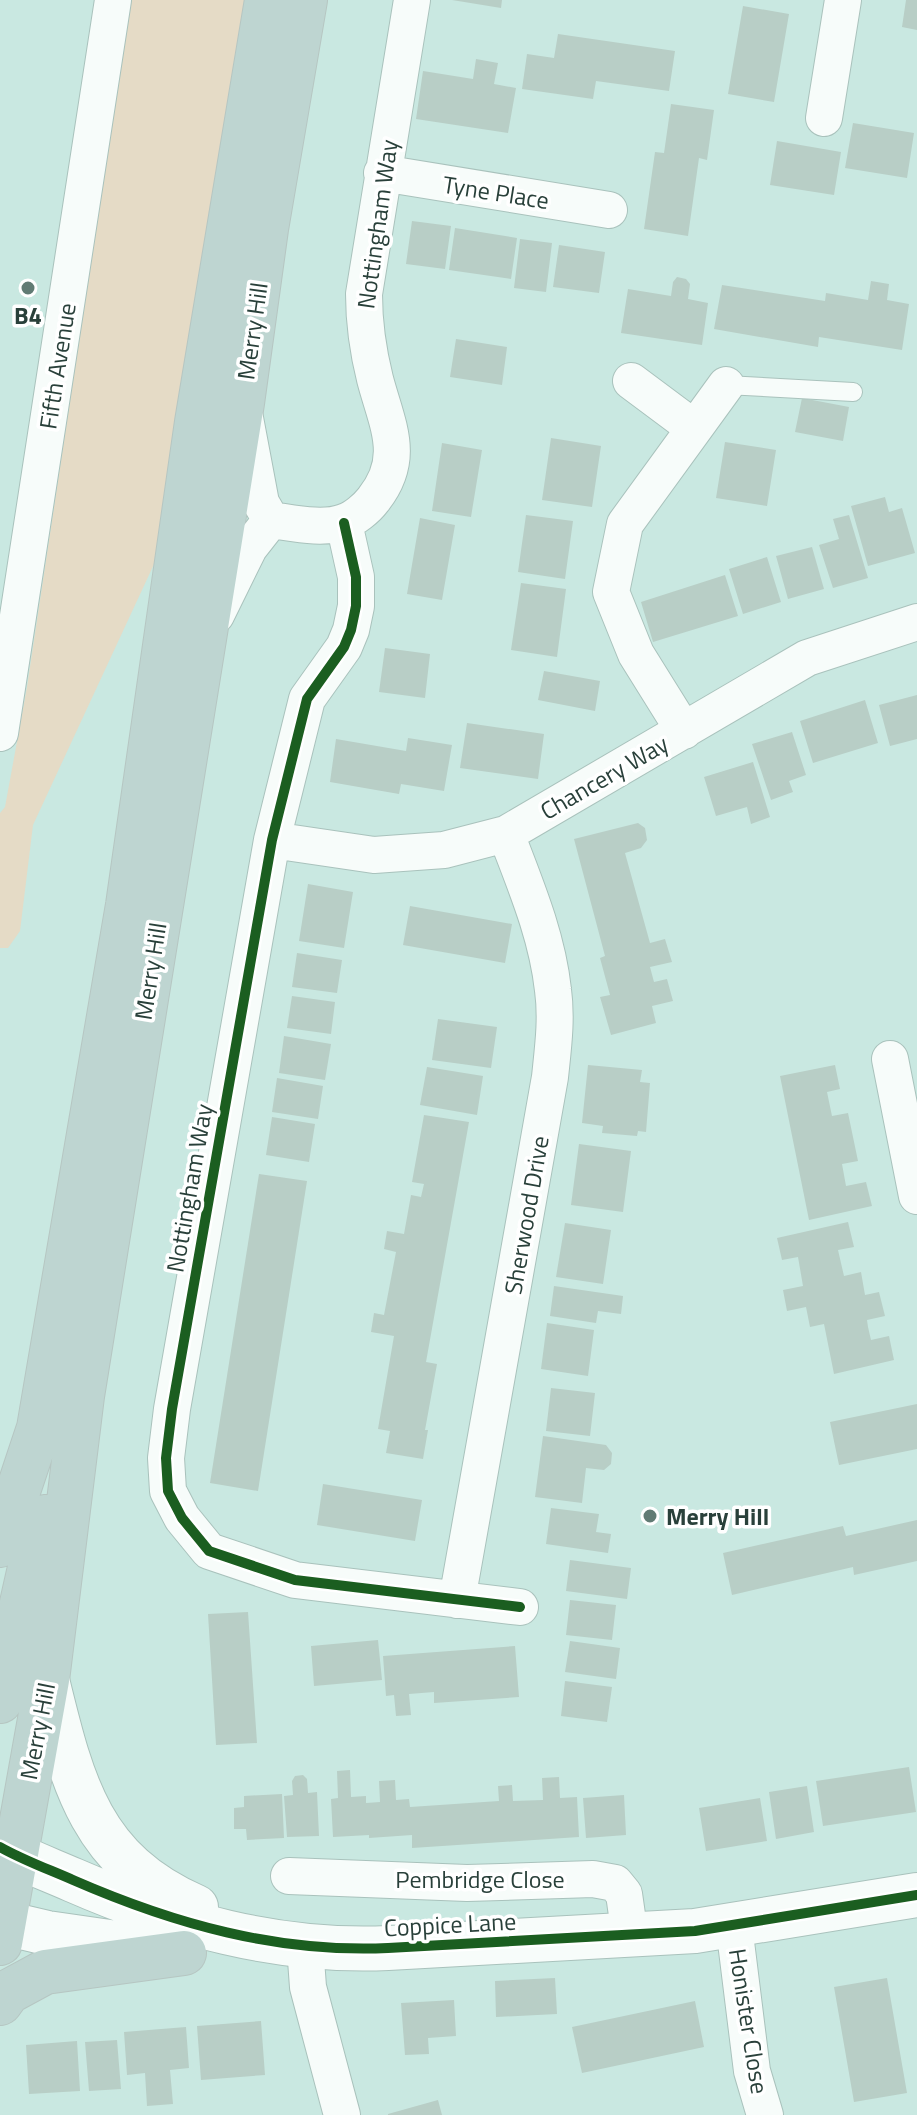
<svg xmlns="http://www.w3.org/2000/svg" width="917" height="2115" viewBox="0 0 917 2115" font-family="'Titillium Web',sans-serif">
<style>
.green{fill:#e5dbc6}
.building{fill:#b8cec6}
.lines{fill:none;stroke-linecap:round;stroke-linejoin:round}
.lane-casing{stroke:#a9c2bc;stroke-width:20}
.street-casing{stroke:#a9c2bc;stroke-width:38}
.secondary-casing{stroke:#a9c2bc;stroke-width:46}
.highway-casing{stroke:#b6c6c2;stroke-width:46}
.lane{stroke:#f7fcfa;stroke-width:18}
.street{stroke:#f7fcfa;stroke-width:36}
.secondary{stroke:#f7fcfa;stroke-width:44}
.highway{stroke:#bed5d1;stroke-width:44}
.cycleway-casing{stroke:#fff;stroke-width:15}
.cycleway{stroke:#1b5e20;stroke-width:10}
.poi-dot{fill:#617b74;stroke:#fff;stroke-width:3}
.labels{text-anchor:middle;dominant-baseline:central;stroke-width:7;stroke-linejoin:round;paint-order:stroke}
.street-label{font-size:24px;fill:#29403a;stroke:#fff}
.poi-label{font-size:24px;font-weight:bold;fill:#29403a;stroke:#fff}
</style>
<rect width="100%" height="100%" fill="#c9e8e1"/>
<path class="green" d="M 123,0 L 254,0 L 168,534 L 33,825 L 20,931 L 8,948 L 0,948 L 0,813 L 5,807 L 27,687 L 121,60 Z"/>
<path class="building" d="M 452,0 L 502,0 L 501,8 Z
M 906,0 L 917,0 L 917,30 L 902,27 Z
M 743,6 L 789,14 L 774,102 L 728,94 Z
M 558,34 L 675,51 L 669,91 L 596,81 L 593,99 L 522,89 L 527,54 L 554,58 Z
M 476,59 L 498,63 L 494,84 L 516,88 L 508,133 L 416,119 L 423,71 L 473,79 Z
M 671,104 L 714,110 L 707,160 L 699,158 L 688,236 L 644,229 L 655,152 L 664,153 Z
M 853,123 L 914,133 L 907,178 L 845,168 Z
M 777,141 L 841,152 L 834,195 L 770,185 Z
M 412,221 L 451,226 L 445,269 L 406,264 Z
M 455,228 L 517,238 L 511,279 L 449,270 Z
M 520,239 L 552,243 L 546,292 L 514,288 Z
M 559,245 L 605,252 L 599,293 L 553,287 Z
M 677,277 L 686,279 L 690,284 L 688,299 L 708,303 L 702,345 L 621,333 L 628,289 L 671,296 L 673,282 Z
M 871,281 L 889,284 L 887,300 L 909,304 L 902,350 L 819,337 L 818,347 L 714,329 L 722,285 L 825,301 L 826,293 L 868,300 Z
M 456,339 L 507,347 L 502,385 L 450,377 Z
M 802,398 L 849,407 L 843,441 L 795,432 Z
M 551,438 L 601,446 L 592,507 L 542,500 Z
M 725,442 L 776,450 L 767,506 L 716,498 Z
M 442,443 L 482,450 L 471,517 L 432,511 Z
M 885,497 L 889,512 L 902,508 L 915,553 L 868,566 L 851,506 Z
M 526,515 L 573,521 L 565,579 L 518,572 Z
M 849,515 L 868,578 L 833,588 L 819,545 L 839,539 L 833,519 Z
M 420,518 L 455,525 L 442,600 L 407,594 Z
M 812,547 L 824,589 L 788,599 L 776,556 Z
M 767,557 L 781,602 L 743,614 L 729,569 Z
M 725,575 L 738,616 L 653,642 L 641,602 Z
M 521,583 L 566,589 L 557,657 L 511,650 Z
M 385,648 L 430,654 L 425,698 L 379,692 Z
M 544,671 L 600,681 L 595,711 L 538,700 Z
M 917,695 L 917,739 L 890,746 L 879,705 Z
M 865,700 L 878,743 L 813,763 L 800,721 Z
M 467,723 L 544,734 L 538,779 L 460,768 Z
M 792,732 L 806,775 L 789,781 L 793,792 L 771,800 L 752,744 Z
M 408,738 L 452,745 L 444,791 L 401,784 L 399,794 L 330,782 L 336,739 L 406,751 Z
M 753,762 L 770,817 L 751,824 L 747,807 L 716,816 L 704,777 Z
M 638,823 L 645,828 L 647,840 L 641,848 L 625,853 L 650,943 L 665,939 L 672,962 L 650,967 L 654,982 L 667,979 L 673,1001 L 652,1006 L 656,1023 L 611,1035 L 600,997 L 610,995 L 600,958 L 605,956 L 574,839 Z
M 308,884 L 353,892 L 344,948 L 299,941 Z
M 410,906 L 512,924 L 505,963 L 403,945 Z
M 297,953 L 342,960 L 337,993 L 292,987 Z
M 292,996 L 335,1002 L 331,1034 L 287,1028 Z
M 438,1019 L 497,1027 L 491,1068 L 432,1060 Z
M 284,1036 L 331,1044 L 325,1080 L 279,1073 Z
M 588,1065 L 642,1070 L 640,1082 L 650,1083 L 646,1132 L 638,1131 L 637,1136 L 602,1133 L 603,1126 L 582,1123 Z
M 835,1065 L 840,1089 L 827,1092 L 832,1116 L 848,1113 L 858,1161 L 842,1164 L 846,1186 L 866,1182 L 872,1206 L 809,1220 L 780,1076 Z
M 427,1067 L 483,1076 L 477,1115 L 420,1105 Z
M 277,1078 L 323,1086 L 318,1119 L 272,1112 Z
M 424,1115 L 469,1122 L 426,1362 L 437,1364 L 425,1430 L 428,1430 L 423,1459 L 386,1453 L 390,1431 L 378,1429 L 394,1336 L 371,1332 L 374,1313 L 384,1315 L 396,1252 L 384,1249 L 387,1231 L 404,1234 L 411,1195 L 421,1197 L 424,1184 L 412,1182 Z
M 272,1117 L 315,1124 L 309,1162 L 266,1155 Z
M 579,1144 L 631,1151 L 623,1212 L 571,1205 Z
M 259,1174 L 307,1181 L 258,1491 L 210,1483 Z
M 848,1222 L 854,1247 L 838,1250 L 844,1276 L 861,1272 L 865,1295 L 879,1292 L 885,1316 L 867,1320 L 868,1327 L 871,1340 L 889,1336 L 894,1360 L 834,1374 L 824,1324 L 810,1327 L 806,1307 L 787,1311 L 783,1290 L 803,1286 L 798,1257 L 782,1260 L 777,1238 Z
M 565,1223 L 611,1230 L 603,1284 L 556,1277 Z
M 554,1286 L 623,1296 L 621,1314 L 598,1311 L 596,1323 L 550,1316 Z
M 547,1323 L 594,1330 L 588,1376 L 541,1369 Z
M 551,1388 L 595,1393 L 590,1436 L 546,1431 Z
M 917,1404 L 917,1449 L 839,1465 L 830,1422 Z
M 543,1436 L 606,1445 L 612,1453 L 611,1464 L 604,1470 L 586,1468 L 582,1503 L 535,1497 Z
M 323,1484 L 422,1500 L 415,1541 L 317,1525 Z
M 551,1508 L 599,1514 L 596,1532 L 611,1534 L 608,1553 L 546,1544 Z
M 917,1520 L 917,1561 L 854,1575 L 853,1567 L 732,1595 L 723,1553 L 843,1526 L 846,1536 Z
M 570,1560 L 631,1568 L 627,1599 L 566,1591 Z
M 570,1600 L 616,1605 L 612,1640 L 566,1635 Z
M 248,1612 L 257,1743 L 216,1745 L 208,1614 Z
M 378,1640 L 382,1680 L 314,1686 L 311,1646 Z
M 570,1641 L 620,1648 L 616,1679 L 565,1672 Z
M 515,1646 L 519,1697 L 434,1703 L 434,1692 L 409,1694 L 411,1715 L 396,1716 L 394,1695 L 386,1696 L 383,1656 Z
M 565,1681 L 612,1687 L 607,1722 L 561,1716 Z
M 909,1767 L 916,1812 L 823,1826 L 816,1781 Z
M 350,1770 L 351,1797 L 366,1796 L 366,1803 L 380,1802 L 379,1781 L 395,1780 L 396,1800 L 409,1799 L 410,1807 L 499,1801 L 498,1786 L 512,1785 L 513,1801 L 543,1800 L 542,1778 L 559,1777 L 560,1798 L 577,1797 L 579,1837 L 412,1848 L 412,1835 L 369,1838 L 369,1835 L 333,1837 L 331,1799 L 338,1798 L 337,1771 Z
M 303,1775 L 307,1779 L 308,1793 L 317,1792 L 319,1836 L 287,1837 L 284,1796 L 293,1795 L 292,1781 L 295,1776 Z
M 807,1786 L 814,1832 L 776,1839 L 769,1792 Z
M 282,1794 L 284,1838 L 247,1840 L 246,1829 L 234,1829 L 234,1808 L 244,1807 L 244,1796 Z
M 624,1795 L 626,1835 L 586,1838 L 583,1798 Z
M 760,1798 L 767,1841 L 706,1851 L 699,1808 Z
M 555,1978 L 557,2014 L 496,2017 L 495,1981 Z
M 887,1978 L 907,2093 L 854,2102 L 834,1987 Z
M 454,2000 L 456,2036 L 428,2038 L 429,2054 L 405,2055 L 401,2003 Z
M 695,2001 L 704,2047 L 582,2073 L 572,2027 Z
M 261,2021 L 265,2075 L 201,2080 L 197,2026 Z
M 186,2027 L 189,2068 L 170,2070 L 173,2104 L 147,2106 L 145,2073 L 127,2075 L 124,2032 Z
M 117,2040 L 121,2089 L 89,2091 L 85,2042 Z
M 77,2041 L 80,2091 L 29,2094 L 26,2045 Z
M 438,2100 L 442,2115 L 388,2115 L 388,2114 Z"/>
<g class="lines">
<g class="lane-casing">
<path id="lane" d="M 726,385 L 853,392"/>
</g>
<g class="street-casing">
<path id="street" d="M 824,118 L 843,0
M 382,173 L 609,210
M 631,381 L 694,428
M 245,418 L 261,503 L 271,520
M 271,520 C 293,523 323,530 344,522 C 354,519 367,508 373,500 C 407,458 387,425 375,379 C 368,351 364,324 364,294 L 412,0
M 344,523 L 356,577 L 356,606 L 351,630 L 344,647 L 307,699 L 272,840 L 172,1409 L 166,1458 L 168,1491 L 182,1518 L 209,1551 L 295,1580 L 520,1607
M 216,615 L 249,548 L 271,520
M 684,731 L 636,654 L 611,592 L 625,524 L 726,385
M 0,733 L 113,0
M 272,840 L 374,855 L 444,850 L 506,834 L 807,658 L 917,622
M 890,1059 L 917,1196
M 457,1600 L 550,1077 C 553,1048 557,1019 553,990 C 547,935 525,884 506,834
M 289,1876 L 467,1883 L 593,1879 L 615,1883 L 624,1894 L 630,1936
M 734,1926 L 752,2071 L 765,2115
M 305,1946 L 308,1987 L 342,2115"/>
</g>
<g class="secondary-casing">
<path id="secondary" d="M 47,1680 C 72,1782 90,1861 196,1907
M 0,1847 C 23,1860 48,1869 73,1880 C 174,1924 277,1953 388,1948 L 695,1931 L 917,1895
M 0,1922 L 47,1933 L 165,1950"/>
</g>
<g class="highway-casing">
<path id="highway" d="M 0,1545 L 39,1428 L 128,905 L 197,422 L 267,0
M 0,1701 L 29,1572 L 46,1517
M 0,1943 L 47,1680 L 82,1396 L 242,403 L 266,229 L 305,0
M 0,2003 L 8,1992 L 45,1972 L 184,1953"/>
</g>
<use href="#lane" class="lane"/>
<use href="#street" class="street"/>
<use href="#secondary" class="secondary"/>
<use href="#highway" class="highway"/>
<g class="cycleway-casing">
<path id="cycleway" d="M 344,523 L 356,577 L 356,606 L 351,630 L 344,647 L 307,699 L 272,840 L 172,1409 L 166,1458 L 168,1491 L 182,1518 L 209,1551 L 295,1580 L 520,1607
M 0,1847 C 23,1860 48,1869 73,1880 C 174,1924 277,1953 388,1948 L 695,1931 L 917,1895"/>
</g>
<use href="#cycleway" class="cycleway"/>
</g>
<g class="poi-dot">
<circle cx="28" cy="288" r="8"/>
<circle cx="650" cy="1516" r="8"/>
</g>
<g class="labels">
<g class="street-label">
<text transform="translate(496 192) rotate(9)">Tyne Place</text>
<text transform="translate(377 224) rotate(-82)">Nottingham Way</text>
<text transform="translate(252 331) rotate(-82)">Merry Hill</text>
<text transform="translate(57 366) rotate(-81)">Fifth Avenue</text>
<text transform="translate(604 777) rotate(-30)">Chancery Way</text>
<text transform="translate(150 971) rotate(-81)">Merry Hill</text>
<text transform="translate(189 1188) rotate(-80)">Nottingham Way</text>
<text transform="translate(526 1215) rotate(-80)">Sherwood Drive</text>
<text transform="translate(37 1731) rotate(-79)">Merry Hill</text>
<text x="480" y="1879">Pembridge Close</text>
<text transform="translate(450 1924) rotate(-3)">Coppice Lane</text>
<text transform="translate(749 2021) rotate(81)">Honister Close</text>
</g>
<g class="poi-label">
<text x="28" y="315">B4</text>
<text x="666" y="1516" text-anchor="start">Merry Hill</text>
</g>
</g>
</svg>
